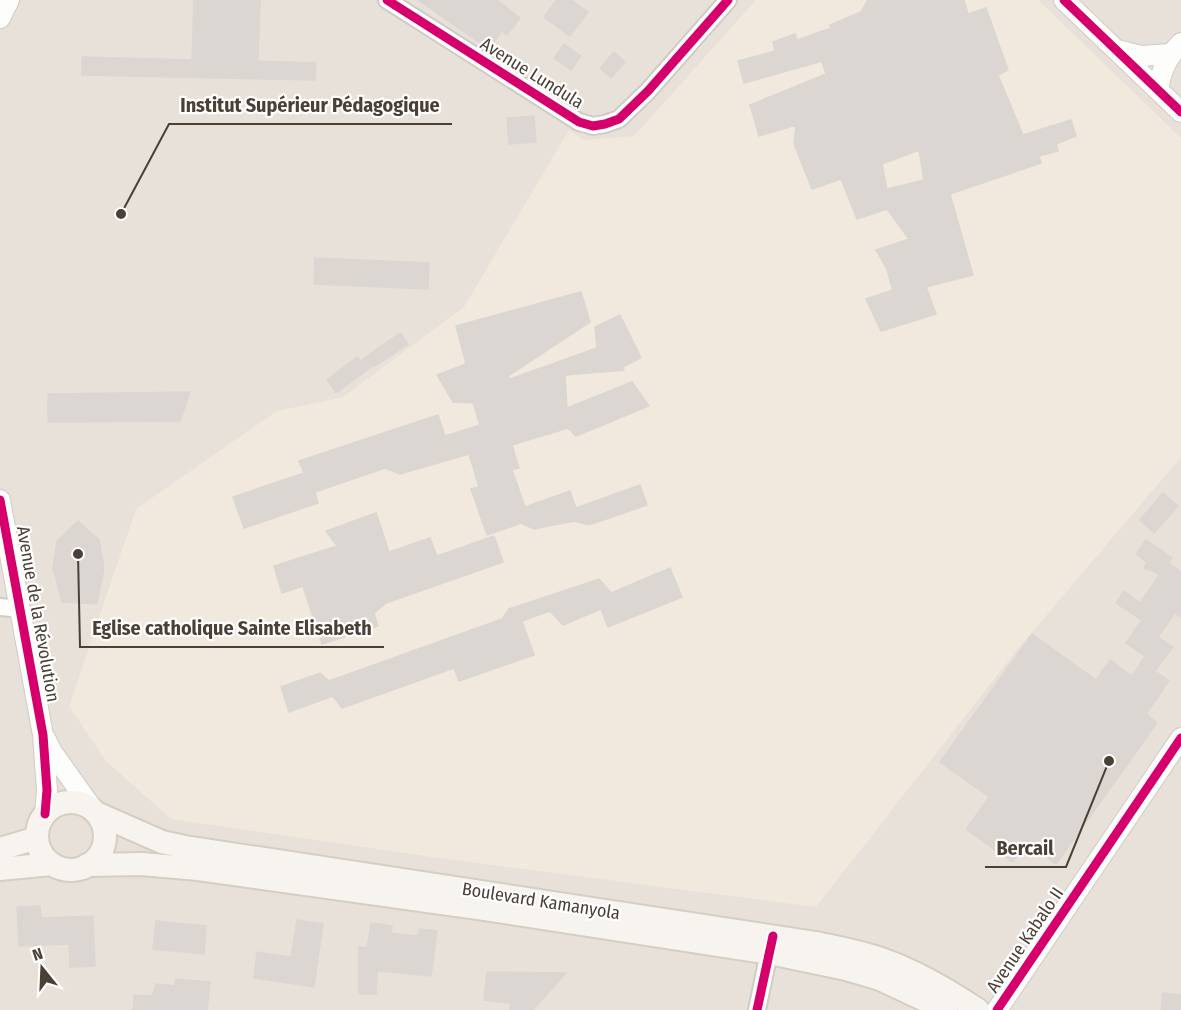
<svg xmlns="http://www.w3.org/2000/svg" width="1181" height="1010" viewBox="0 0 1181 1010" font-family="'Fira Sans Condensed',sans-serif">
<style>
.residential{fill:#e7e1d9}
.education{fill:#f1e9dd}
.building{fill:#dbd6d2;stroke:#dbd6d1;stroke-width:1.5;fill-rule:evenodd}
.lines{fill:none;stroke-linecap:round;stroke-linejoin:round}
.minor-casing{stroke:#cfcbc7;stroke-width:20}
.tertiary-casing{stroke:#cfcbc7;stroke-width:22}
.secondary-casing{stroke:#d4cec3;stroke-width:26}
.minor{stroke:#fdfdfc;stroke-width:16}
.tertiary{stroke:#fdfdfc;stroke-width:20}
.secondary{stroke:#f7f4ef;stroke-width:22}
.cycleway-casing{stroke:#fff;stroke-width:13}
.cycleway{stroke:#d6006c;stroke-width:9}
.labels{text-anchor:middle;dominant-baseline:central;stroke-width:4.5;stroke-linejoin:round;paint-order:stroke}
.street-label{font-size:18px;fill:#4a4036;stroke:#fff}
.leader{fill:none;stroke:#4a4036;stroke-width:2}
.callout-dot{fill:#4a4036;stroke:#fff;stroke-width:2}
.callout-label{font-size:20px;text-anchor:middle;font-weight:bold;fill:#4a4036;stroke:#fff;stroke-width:4.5;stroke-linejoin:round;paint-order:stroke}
</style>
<rect width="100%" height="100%" fill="#f2efec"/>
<path class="residential" d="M 0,0 L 1181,0 L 1181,1010 L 0,1010 Z"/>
<path class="education" d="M 756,0 L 1038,0 L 1181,138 L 1181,457 L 1017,650 L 816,907 L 432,857 L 171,819 L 106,761 L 69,706 L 136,509 L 277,411 L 343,397 L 464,307 L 569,130 L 584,140 L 634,136 Z"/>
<path class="building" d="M 194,0 L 260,0 L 258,61 L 316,63 L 315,80 L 82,75 L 82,57 L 192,60 Z
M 418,0 L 497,0 L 520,18 L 507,35 L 502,31 L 489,49 Z
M 556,0 L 571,0 L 588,12 L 570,36 L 544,17 Z
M 868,0 L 964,0 L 968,14 L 986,8 L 1008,70 L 998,75 L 1023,135 L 1071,120 L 1076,136 L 1056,144 L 1058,151 L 1039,156 L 1041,163 L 950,194 L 973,275 L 926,287 L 936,314 L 881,331 L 866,299 L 893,290 L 886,267 L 876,250 L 909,239 L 887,209 L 857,219 L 841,179 L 812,189 L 794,144 L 796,125 L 759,136 L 750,105 L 826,74 L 822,61 L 744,83 L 738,61 L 775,51 L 773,42 L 795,34 L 797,40 L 831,28 L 830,25 L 861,12 ZM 919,150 L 924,180 L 887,189 L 882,164 Z
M 564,44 L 581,56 L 571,70 L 554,58 Z
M 614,52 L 625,62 L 611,78 L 600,68 Z
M 534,116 L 536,142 L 509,144 L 507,118 Z
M 315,258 L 429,263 L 428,289 L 314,284 Z
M 581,292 L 590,322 L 508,376 L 510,379 L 597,348 L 595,327 L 620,315 L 641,358 L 622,367 L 624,370 L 565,375 L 567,408 L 632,382 L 649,406 L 576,436 L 568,428 L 512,445 L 519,468 L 512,470 L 525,507 L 570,491 L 576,508 L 640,485 L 647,505 L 589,525 L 574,521 L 534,529 L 521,523 L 487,535 L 471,489 L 479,487 L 469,454 L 400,474 L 385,468 L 315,492 L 318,503 L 244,528 L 233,497 L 304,473 L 299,461 L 438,415 L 445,436 L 480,425 L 473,403 L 453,402 L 437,375 L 466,364 L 456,326 Z
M 400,333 L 408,344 L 375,366 L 374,365 L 336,393 L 327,380 L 357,357 L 360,361 Z
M 190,392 L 180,421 L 48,422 L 48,394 Z
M 1163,493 L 1178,506 L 1154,533 L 1140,520 Z
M 376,513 L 389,552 L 430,538 L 437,556 L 494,536 L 503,562 L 386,603 L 374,613 L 378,626 L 322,644 L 303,586 L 282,593 L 274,566 L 337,546 L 326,531 Z
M 78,521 L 99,540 L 104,568 L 97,604 L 62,602 L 53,568 L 57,541 Z
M 1146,540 L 1172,558 L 1168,563 L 1181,572 L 1181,617 L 1175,613 L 1158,637 L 1173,647 L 1155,671 L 1169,681 L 1146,714 L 1157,723 L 1056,864 L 1026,843 L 1012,862 L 966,829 L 989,797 L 940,762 L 1032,634 L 1096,680 L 1110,660 L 1132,676 L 1145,656 L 1126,643 L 1142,620 L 1116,603 L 1124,591 L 1140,603 L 1160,574 L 1144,568 L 1147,562 L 1136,554 Z
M 670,568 L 682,597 L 608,627 L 601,609 L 563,625 L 550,611 L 522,621 L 534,655 L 459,681 L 454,668 L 342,708 L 333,696 L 289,712 L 281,687 L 320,673 L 329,681 L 502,619 L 509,609 L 599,579 L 611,593 Z
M 40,906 L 41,918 L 93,916 L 95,966 L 70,967 L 69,944 L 19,946 L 17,907 Z
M 297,920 L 323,924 L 314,987 L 254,978 L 257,952 L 291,957 Z
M 156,921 L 206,926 L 204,954 L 153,949 Z
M 371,923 L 392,926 L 391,933 L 417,936 L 420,929 L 437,931 L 431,976 L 377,971 L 376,994 L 359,994 L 359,947 L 367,948 Z
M 487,972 L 566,973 L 533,1010 L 510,1010 L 511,1003 L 484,1000 Z
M 176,979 L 210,982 L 207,1010 L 133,1010 L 134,995 L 152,996 L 156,984 L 175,986 Z
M 1163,993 L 1181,995 L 1181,1010 L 1161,1010 Z"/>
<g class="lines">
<g class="minor-casing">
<path id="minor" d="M 387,0 L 579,122 L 593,126 L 605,124 L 619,119 L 648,91 L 728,0
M 0,607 L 20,609
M 757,1010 L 771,943"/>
</g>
<g class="tertiary-casing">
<path id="tertiary" d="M 1064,0 L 1181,112
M 0,18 L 9,0
M 1117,50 L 1141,56 L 1171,54
M 1158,90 C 1161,71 1167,57 1181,43
M 0,500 L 43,735 L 47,790 L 45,814
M 45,738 L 52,752 L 94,811
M 997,1010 L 1181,738"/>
</g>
<g class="secondary-casing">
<path id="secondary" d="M37 836a34 34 0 1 1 68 0a34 34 0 1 1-68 0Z
M 96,813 L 162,842 L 185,847 L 816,943 C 839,948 862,952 884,960 C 918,972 948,990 978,1010
M 0,849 L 37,838
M 87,865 L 142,864 L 198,869 L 485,909 L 770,953 L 846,969 L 880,979 L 946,1010
M 0,869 L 52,864"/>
</g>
<use href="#minor" class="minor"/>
<use href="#tertiary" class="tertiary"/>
<use href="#secondary" class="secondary"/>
<g class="cycleway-casing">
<path id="cycleway" d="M 387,0 L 579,122 L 593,126 L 605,124 L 619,119 L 648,91 L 728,0
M 1064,0 L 1181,112
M 0,500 L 43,735 L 47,790 L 45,814
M 757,1010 L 773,936
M 997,1010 L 1181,738"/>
</g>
<use href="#cycleway" class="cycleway"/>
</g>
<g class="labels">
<g class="street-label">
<text transform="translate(532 73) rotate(32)">Avenue Lundula</text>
<text transform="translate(38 614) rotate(80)">Avenue de la Révolution</text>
<text transform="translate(541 901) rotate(9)">Boulevard Kamanyola</text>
<text transform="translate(1025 940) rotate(-56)">Avenue Kabalo II</text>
</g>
</g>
<path class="leader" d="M121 214L169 124H452M78 554L80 647H384M1109 761L1066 867H985"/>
<g class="callout-dot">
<circle cx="121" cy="214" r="6"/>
<circle cx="78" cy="554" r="6"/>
<circle cx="1109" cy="761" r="6"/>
</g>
<g class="callout-label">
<text x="310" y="112">Institut Supérieur Pédagogique</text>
<text x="232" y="635">Eglise catholique Sainte Elisabeth</text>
<text x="1025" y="855">Bercail</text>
</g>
<g transform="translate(42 968) rotate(342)" stroke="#ffffff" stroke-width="4.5" paint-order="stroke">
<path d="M0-4.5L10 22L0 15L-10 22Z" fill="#4a4036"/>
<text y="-9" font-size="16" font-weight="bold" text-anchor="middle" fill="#4a4036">N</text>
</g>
</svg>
